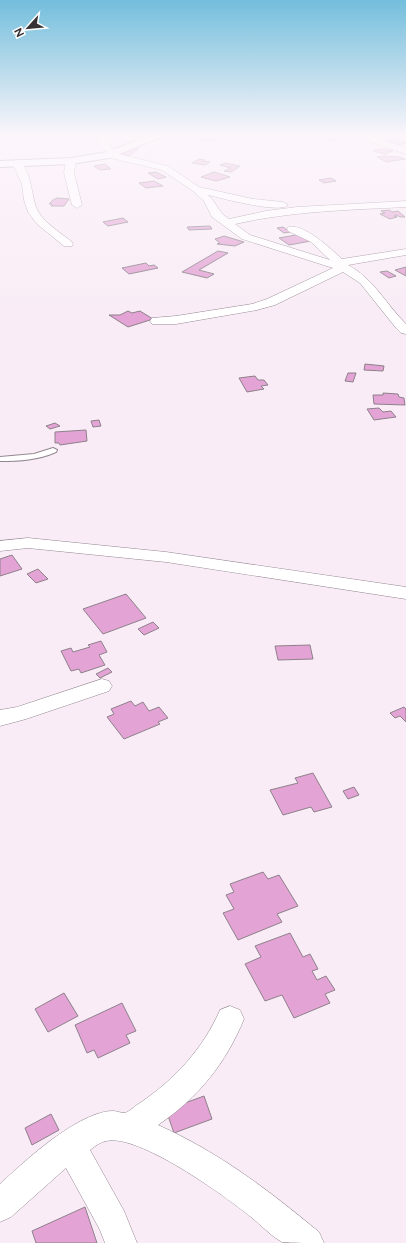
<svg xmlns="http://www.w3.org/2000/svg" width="406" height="1243" viewBox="0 0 406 1243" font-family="Raleway,sans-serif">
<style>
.building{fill:#e3a4d5;stroke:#8d818a}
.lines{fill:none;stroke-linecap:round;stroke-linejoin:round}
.service-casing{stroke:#938790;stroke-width:2}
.minor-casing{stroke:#938790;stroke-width:1}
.tertiary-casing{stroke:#938790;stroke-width:2}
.service{fill:#fff;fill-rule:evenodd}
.minor{fill:#fff;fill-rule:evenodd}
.tertiary{fill:#fff;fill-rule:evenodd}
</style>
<rect width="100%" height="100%" fill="#f9ecf6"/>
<path class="building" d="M 332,134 L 343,134 L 344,135 L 342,135 L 344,136 L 342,137 L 343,137 L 332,140 L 323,137 Z
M 207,135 L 220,137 L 212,141 L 200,139 Z
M 395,139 L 406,143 L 398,145 L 388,142 L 390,142 L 388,141 Z
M 134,148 L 139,148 L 129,156 L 123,155 Z
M 378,149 L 383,149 L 393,151 L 385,154 L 373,151 Z
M 384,156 L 400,157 L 405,159 L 387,162 L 377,157 Z
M 199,159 L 205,160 L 203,161 L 210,162 L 205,165 L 192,163 Z
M 225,163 L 240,166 L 231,172 L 224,171 L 231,168 L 220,165 Z
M 105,164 L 111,169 L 100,170 L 94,166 Z
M 156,172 L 166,177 L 158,179 L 148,173 Z
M 214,172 L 230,177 L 216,181 L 201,177 Z
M 331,178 L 336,181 L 324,183 L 319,180 Z
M 154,181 L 163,186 L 146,188 L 139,183 Z
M 57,198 L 69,199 L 64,206 L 51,206 L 52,204 L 49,204 L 53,200 Z
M 389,210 L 392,212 L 398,211 L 405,217 L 400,217 L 396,215 L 394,216 L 397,217 L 390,219 L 380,214 L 385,213 L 381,211 Z
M 123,218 L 128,222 L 108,226 L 103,222 Z
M 210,226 L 212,229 L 189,230 L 187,227 Z
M 283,227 L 290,232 L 284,233 L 277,228 Z
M 301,234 L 311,241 L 289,245 L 279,238 Z
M 224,236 L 244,242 L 235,246 L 217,244 L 220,243 L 215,239 Z
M 218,251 L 228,253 L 199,270 L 214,274 L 207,278 L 182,272 Z
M 146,263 L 149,266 L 154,265 L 158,268 L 129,274 L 122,268 Z
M 406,267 L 406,276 L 395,270 Z
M 387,271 L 396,276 L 389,278 L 380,272 Z
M 128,311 L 132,313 L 140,311 L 153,319 L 128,327 L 109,315 L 120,315 Z
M 365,364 L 384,366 L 383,371 L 364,370 Z
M 348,373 L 356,373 L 353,382 L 345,381 Z
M 255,376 L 258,380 L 264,380 L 268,385 L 261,386 L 264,389 L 247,392 L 239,378 Z
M 383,393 L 398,394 L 399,397 L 404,398 L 405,405 L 374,404 L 373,395 L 383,395 Z
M 379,408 L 383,412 L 391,411 L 396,417 L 374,420 L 367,409 Z
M 99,420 L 101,426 L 93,427 L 91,421 Z
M 55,423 L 60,426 L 50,429 L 46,426 Z
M 86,430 L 87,441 L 60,445 L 59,443 L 55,443 L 55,432 Z
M 12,555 L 22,569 L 0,576 L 0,559 Z
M 38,569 L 48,579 L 36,583 L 27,574 Z
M 126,594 L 146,618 L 103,634 L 83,609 Z
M 153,622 L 159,628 L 144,635 L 138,629 Z
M 101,641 L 107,652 L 99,655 L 105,665 L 81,673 L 79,669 L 71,671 L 61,651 L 71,648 L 73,652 L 90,647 L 88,645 Z
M 310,645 L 313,659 L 278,660 L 275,646 Z
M 108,668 L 112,672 L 100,678 L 96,674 Z
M 131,701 L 135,706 L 143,702 L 149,711 L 159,707 L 168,718 L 158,722 L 160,724 L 124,739 L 107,717 L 114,714 L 111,709 Z
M 404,707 L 406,709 L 406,722 L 400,716 L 395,718 L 390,713 Z
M 313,773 L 332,807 L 314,812 L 311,807 L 283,815 L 270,790 L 298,783 L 295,778 Z
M 354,787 L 359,795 L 348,799 L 343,791 Z
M 263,872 L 268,879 L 279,875 L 298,906 L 277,914 L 282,922 L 238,940 L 223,913 L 234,909 L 226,895 L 234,892 L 230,884 Z
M 290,933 L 303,957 L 310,954 L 318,969 L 312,971 L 317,980 L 326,976 L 335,990 L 325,994 L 330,1003 L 294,1018 L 282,995 L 265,1001 L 245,964 L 261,957 L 255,946 Z
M 64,993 L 78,1016 L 48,1032 L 35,1009 Z
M 122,1003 L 136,1031 L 126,1035 L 130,1043 L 98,1058 L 94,1050 L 87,1053 L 75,1025 Z
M 204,1096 L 212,1119 L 174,1133 L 166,1110 Z
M 51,1114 L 59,1130 L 32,1145 L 25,1128 Z
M 85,1207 L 97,1243 L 36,1243 L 32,1231 Z"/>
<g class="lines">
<g class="service-casing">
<path id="service" d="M 53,448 L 57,450 L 56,452 C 38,460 20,461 0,461 L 0,457 L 34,454 Z"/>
</g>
<g class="minor-casing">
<path id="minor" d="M 94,134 L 102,134 L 112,148 L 118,151 L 119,154 L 168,166 L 199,187 L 253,199 L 283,202 L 288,205 C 280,214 221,198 208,195 C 217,203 217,211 229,219 L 266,211 L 297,207 L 406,201 L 406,207 C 349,210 292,211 235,224 L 250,235 L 330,260 L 311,242 L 288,231 L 287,229 L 288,227 C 304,223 331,249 342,259 L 406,249 L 406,255 L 348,265 C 374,279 385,303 406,324 L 406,334 L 401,333 L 396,328 L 360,283 L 343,272 L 275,305 L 257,310 L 176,324 L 152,324 L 150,321 L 152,318 L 176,316 L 252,304 L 267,299 L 333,268 L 242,239 L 212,217 L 204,201 L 193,191 L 162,170 L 106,157 L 105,155 L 107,153 Z
M 350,134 L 363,134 L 406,148 L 406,154 Z
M 71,158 L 76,161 L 74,173 L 82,205 L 77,208 L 72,205 L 64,173 L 66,161 Z
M 17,160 C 30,163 32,197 36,207 C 42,222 60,232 72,242 L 73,244 L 72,246 L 64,246 L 37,224 L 28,212 L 24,200 L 22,184 L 12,163 Z
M 28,538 L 166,552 L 406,587 L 406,599 L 166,562 L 28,548 L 0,551 L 0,541 Z
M 102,679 L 109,681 L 112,686 L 109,691 L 26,719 L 0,726 L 0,710 L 17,707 Z
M 230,1006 L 240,1010 L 244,1019 C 226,1063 198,1098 158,1125 C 220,1153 267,1189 319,1232 L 324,1243 C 317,1243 287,1243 282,1242 C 271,1236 261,1225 251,1217 C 225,1196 138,1133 106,1141 C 100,1142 94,1147 90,1150 L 124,1211 L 137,1243 L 105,1243 L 100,1230 L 66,1168 L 11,1217 L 0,1222 L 0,1184 C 25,1161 51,1137 81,1121 C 91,1116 102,1111 113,1111 C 116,1111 121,1113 125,1113 C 129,1112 136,1105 140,1103 C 175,1079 203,1049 220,1010 Z"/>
</g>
<g class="tertiary-casing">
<path id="tertiary" d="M 152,134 L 166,134 L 164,136 L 109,158 L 71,164 L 0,167 L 0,161 L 71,158 L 107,152 Z"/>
</g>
<use href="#service" class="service"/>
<use href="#minor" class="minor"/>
<use href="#tertiary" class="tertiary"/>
</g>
<linearGradient id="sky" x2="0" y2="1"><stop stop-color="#73bedc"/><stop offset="0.44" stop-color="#fcf6fb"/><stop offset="1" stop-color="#fcf6fb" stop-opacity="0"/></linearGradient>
<rect width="406" height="308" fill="url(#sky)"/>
<g transform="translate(28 28) rotate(243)" stroke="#ffffff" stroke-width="3" paint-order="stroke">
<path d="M0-3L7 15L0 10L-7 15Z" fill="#363135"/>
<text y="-6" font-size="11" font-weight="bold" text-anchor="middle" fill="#363135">N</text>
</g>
</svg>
